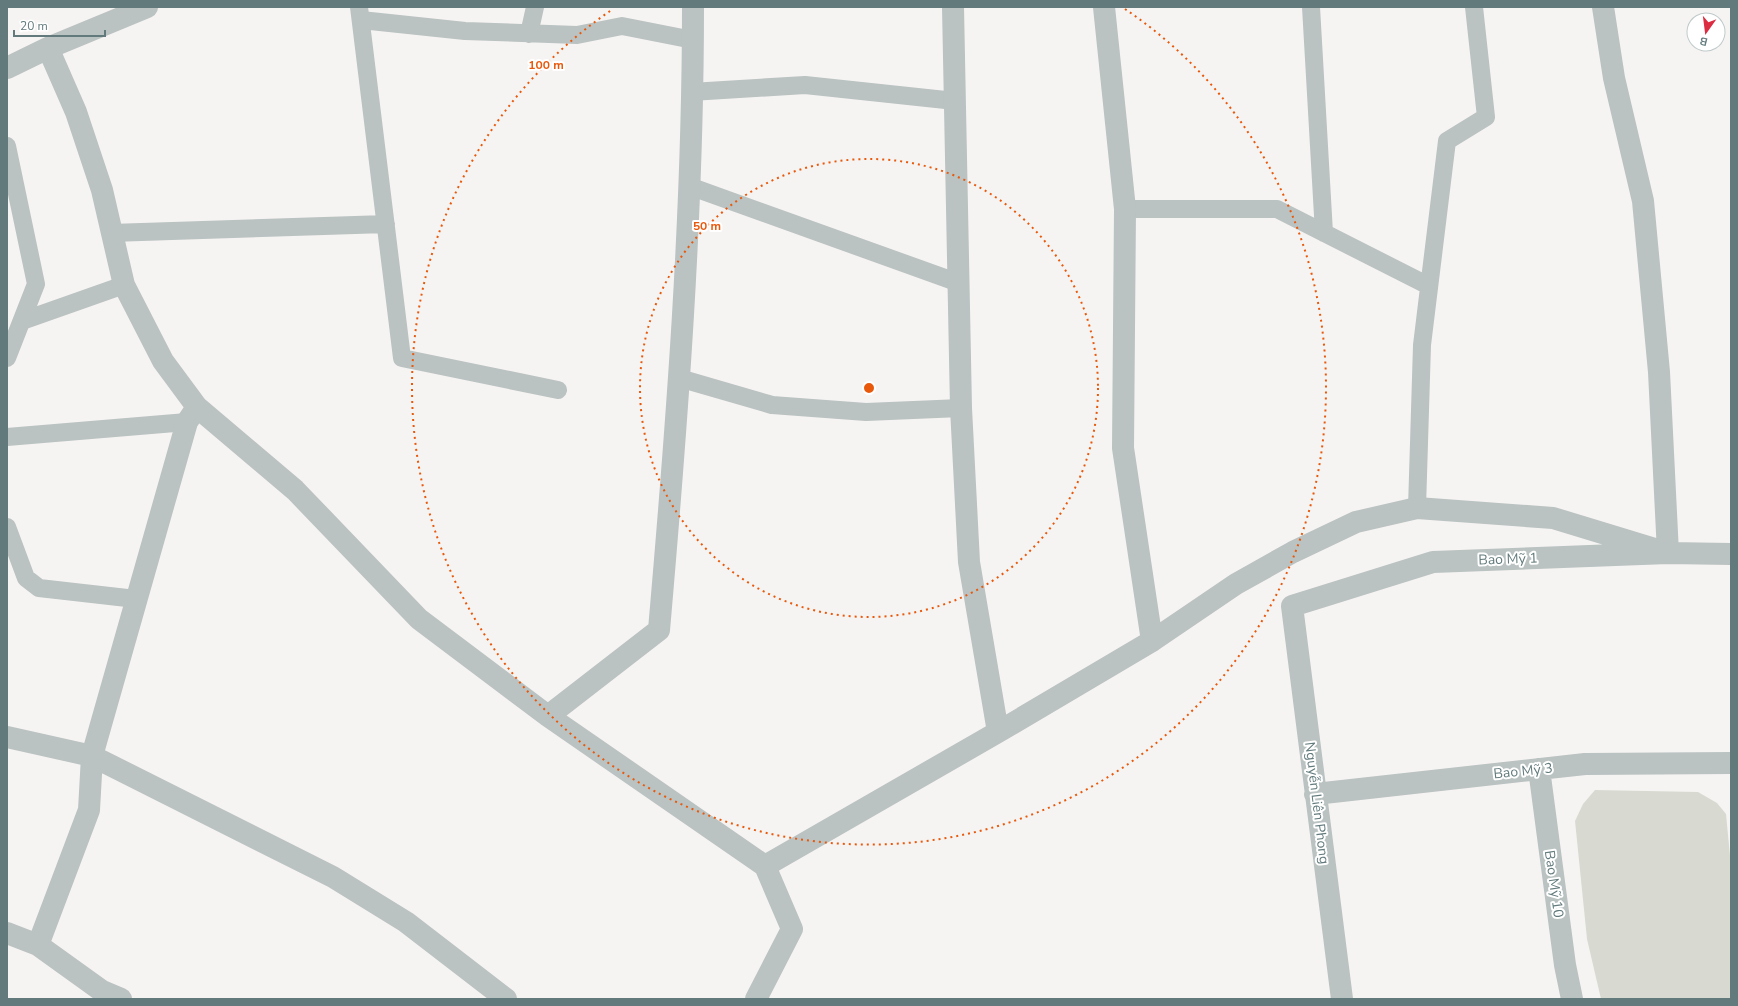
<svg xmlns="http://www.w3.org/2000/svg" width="1738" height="1006" viewBox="0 0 1738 1006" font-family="'Nunito Sans',sans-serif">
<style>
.green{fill:#d8dad1}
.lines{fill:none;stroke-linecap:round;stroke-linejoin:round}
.lane{stroke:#bac2c2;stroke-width:18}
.street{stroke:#bac2c2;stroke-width:22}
.ring{fill:none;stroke:#e8590c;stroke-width:2;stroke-dasharray:2 4}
.labels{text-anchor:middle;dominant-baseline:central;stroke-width:4;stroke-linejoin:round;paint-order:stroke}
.street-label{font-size:14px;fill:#627a7c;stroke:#fff}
.centre{fill:#e8590c;stroke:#fff;stroke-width:2}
.ring-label{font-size:12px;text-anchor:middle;font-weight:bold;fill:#e8590c;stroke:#fff;stroke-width:4;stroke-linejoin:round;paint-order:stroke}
</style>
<rect width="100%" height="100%" fill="#f6f4f2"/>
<path class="green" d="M 1595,790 L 1698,792 L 1717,803 L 1726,814 L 1731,866 L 1731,999 L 1601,999 L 1587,939 L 1575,821 L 1583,804 Z"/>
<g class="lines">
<path class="lane" d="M 359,7 L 402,358 L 558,390
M 1311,7 L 1324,233
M 361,20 L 465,31 L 577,35 L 622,26 L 693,40
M 529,34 L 535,7
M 691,92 L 805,85 L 955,101
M 7,146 L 36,284 L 7,358
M 689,186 L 959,283
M 1125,209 L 1277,209 L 1429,286
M 111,233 L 386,224
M 22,321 L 124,285
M 679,378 L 772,405 L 866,412 L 961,408
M 7,437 L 187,422
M 1417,508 L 1422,345 L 1447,141 L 1486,117 L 1474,7
M 7,527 L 26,578 L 39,588 L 136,599"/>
<path class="street" d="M 953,7 L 961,408 L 969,562 L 998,732
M 1104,7 L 1125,209 L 1123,448 L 1152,641
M 48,48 L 76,112 L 102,190 L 124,285 L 163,361 L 197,407 L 295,490 L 419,619 L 548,716 L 765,866 L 792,929 L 756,999
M 7,68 L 48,48 L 147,7
M 548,716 L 659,630 C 677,423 693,215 693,7
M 7,737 L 92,756 L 333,877 L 406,922 L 506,999
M 1539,769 L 1565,965 L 1572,999
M 1315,794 L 1585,764 L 1731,763
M 765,866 L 998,732 L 1152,641 L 1236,584 L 1293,552 L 1356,522 L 1417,508 L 1553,518 L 1668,553 L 1659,372 L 1643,201 L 1614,78 L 1603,7
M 7,933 L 38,945 L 102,991 L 121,999
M 38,945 L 89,810 L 92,756 L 187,422 L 197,407
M 1342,999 L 1292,606 L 1433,562 L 1668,553 L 1731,554"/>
</g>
<g class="ring">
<circle cx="869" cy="388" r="229"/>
<path d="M1125 9A457 457 0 1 1 613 9"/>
</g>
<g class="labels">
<g class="street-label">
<text transform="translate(1508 559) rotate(-2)">Bao Mỹ 1</text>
<text transform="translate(1523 771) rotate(-6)">Bao Mỹ 3</text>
<text transform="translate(1317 803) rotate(83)">Nguyễn Liên Phong</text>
<text transform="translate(1554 884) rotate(82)">Bao Mỹ 10</text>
</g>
</g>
<circle cx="869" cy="388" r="6" class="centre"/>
<g class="ring-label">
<text x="546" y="69">100 m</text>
<text x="707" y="230">50 m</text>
</g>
<rect width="1738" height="1006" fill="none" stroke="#627a7c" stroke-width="16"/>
<g transform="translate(1706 32) rotate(194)"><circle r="19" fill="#ffffff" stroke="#c0cacb"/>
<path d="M0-3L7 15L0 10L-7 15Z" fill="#dc2c42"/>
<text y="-6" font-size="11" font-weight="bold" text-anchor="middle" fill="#627a7c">B</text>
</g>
<path d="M14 30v6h91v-6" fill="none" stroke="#627a7c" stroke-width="2"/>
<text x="20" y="30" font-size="12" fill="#627a7c" stroke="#ffffff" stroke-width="3" paint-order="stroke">20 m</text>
</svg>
